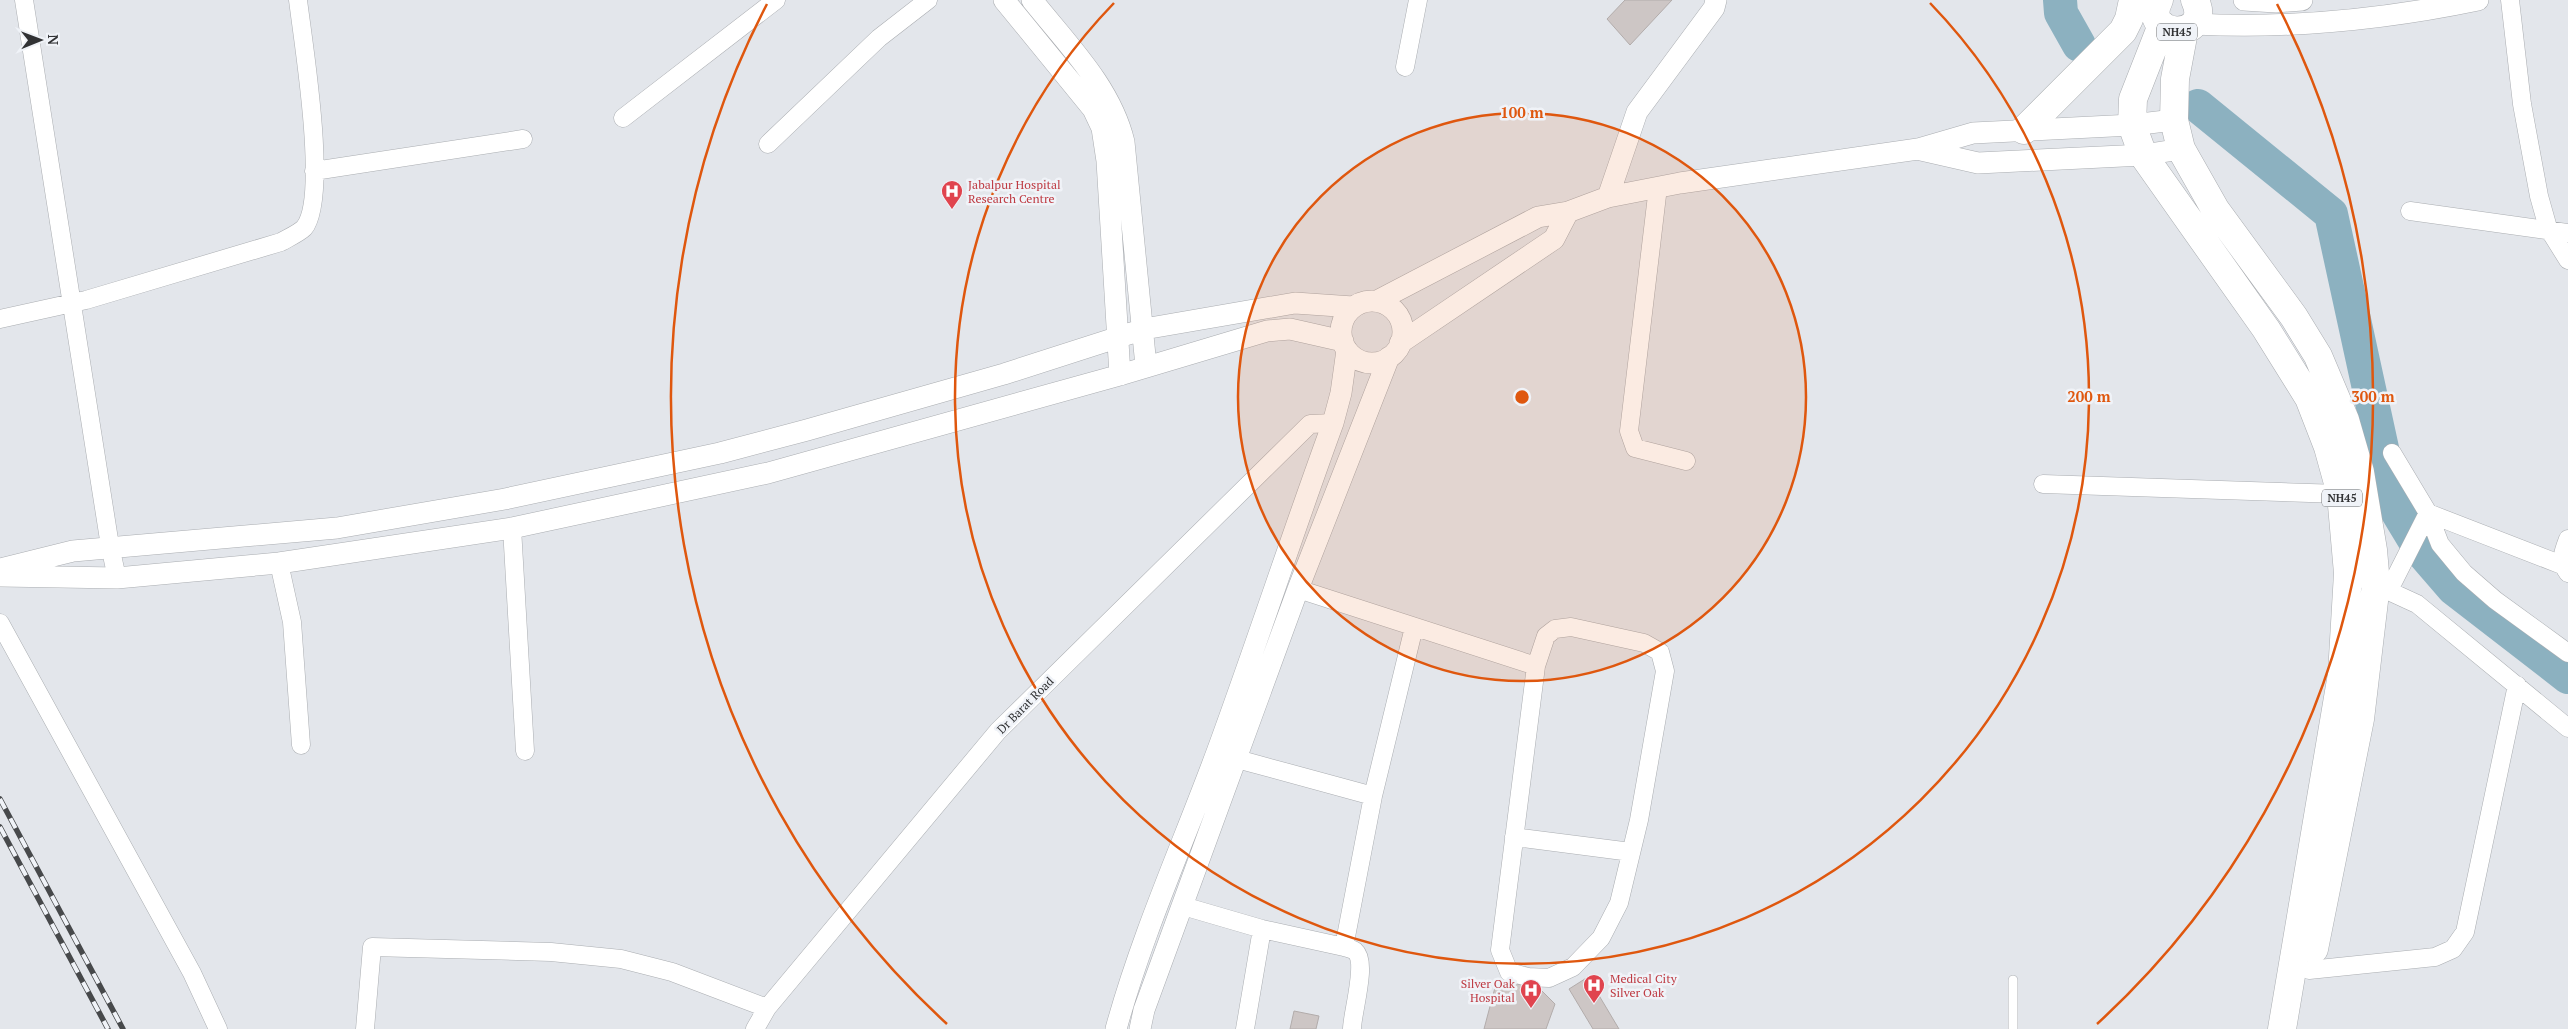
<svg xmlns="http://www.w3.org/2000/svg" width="2568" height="1029" viewBox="0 0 2568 1029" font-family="'PT Serif',serif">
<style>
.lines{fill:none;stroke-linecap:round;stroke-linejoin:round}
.river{stroke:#8cb1c0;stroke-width:34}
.building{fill:#cdc6c5;stroke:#b2acab}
.service-casing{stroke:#aaadb1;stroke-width:10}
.minor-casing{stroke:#aaadb1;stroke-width:19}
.tertiary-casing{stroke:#aaadb1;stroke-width:22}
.trunk-casing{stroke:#aaadb1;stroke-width:29}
.service{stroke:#fff;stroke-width:9}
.minor{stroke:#fff;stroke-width:18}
.tertiary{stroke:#fff;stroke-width:21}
.trunk{stroke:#fff;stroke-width:28}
.rail-casing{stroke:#47494b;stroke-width:5.5}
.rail{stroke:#f0f3f8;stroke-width:4;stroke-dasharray:11;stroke-linecap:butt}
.ring{fill:none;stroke:#df570e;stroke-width:2.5}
.labels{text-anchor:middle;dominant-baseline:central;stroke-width:5;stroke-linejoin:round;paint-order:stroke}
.shield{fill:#f0f3f8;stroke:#6a6c6f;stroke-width:1}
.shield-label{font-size:11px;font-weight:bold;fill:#313234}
.health-label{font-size:12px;fill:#be3a42;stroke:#f0f3f8;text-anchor:start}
.street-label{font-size:12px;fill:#313234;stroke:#f0f3f8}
.centre{fill:#df570e;stroke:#f0f3f8;stroke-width:2.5}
.ring-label{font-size:15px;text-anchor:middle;font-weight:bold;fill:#df570e;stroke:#f0f3f8;stroke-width:5;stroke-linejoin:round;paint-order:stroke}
</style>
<rect width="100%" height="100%" fill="#e3e6eb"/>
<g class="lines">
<path class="river" d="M 2060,0 L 2061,13 L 2079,45
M 2198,106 L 2331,214 L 2395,508 L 2421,551 L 2453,588 L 2568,677"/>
</g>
<path class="building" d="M 1625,0 L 1672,0 L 1630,45 L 1607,19 Z
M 1588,977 L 1619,1029 L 1593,1029 L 1569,989 Z
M 1497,980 L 1539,988 L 1555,1004 L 1546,1029 L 1484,1029 Z
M 1294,1011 L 1319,1016 L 1316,1029 L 1290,1029 Z"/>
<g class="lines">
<g class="service-casing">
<path id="service" d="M 2013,1029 L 2013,980"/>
</g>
<g class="minor-casing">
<path id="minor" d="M 24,0 L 110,546 L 117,578
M 2510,0 L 2522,104 L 2539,196 L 2548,228 L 2568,260
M 1405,67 L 1418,0
M 623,118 L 776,0
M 768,144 L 879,38 L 928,0
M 314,171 L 523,139
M 1658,187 L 1629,431 L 1635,448 L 1686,461
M 2410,211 L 2568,233
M 0,319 L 86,300 L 281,242 C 288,238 299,233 304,228 C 329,198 303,42 298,0
M 2392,453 L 2428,513 L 2440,544 L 2464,573 L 2495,600 L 2568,653
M 2043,484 L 2341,494
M 512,528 L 525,751
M 279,563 L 292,622 L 301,745
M 2568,573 C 2559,561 2563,552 2568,539
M 2367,581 L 2417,604 L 2568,728
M 1298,589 L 1536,666
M 2389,590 L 2428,513 L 2562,565
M 0,623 L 192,973 L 218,1029
M 1571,627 L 1644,643 L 1660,652 L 1665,671 L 1639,820 L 1619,903 L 1601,938 L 1573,967 L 1549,978 L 1528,977 L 1509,972 L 1500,950 L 1536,666 L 1546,636 L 1555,629 Z
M 1237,759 L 1373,796
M 1514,837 L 1631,852
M 1183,906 L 1262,929 L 1344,947 C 1347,948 1353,949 1355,951 C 1368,962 1352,1013 1352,1029
M 1344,947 L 1373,796 L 1414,627
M 2309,970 L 2435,957 L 2453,949 L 2465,932 L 2517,685
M 365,1029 L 372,947 L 551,952 L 621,959 L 672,972 L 767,1008
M 755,1029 L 767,1008 L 998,731 L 1310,424 L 1333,423
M 1245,1029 L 1262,929"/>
</g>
<g class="tertiary-casing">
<path id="tertiary" d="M 1004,0 L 1093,109 L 1102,128 L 1107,161 L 1120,375
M 1032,0 C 1067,44 1111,87 1124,142 L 1146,366
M 2244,0 L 2276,2 L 2302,0
M 2194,24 C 2291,29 2382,20 2478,0
M 1921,150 L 1978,163 L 2143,155 L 2181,149
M 1608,197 L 1637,112 L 1714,8 L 1716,0
M 1377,301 L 1538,217 L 1568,212 L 1608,197 L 1680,183 L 1918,149 L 1973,133 L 2132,125 L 2174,120
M1341 332a31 31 0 1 1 62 0a31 31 0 1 1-62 0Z
M 1400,343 L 1554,239 L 1568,212
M 0,569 L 73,551 L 337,528 L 505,499 L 720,453 L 807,430 L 1004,374 L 1144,329 L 1295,303 L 1353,307
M 1,576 L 117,578 L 279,563 L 512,528 L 768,473 L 1120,375 L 1267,331 L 1290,329 L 1343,341
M 1116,1029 C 1142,934 1183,844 1217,752 C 1257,643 1293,532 1333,423 L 1341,393 L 1347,350
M 1140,1029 L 1144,1010 L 1298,589 L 1389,357"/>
</g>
<g class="trunk-casing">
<path id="trunk" d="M 2159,0 C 2139,39 2214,42 2195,0
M 2162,25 L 2133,99 L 2132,125 L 2143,155 L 2266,329 L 2309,398 L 2328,447 L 2341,494 L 2348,573 L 2342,674 L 2282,1029
M 2184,31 L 2175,79 L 2174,120 L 2181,149 L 2215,209 L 2294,317 L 2318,356 L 2345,420 L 2360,472 L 2373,550 L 2376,584 L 2360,719 L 2314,949
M 2024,130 L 2123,31 L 2129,19 L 2133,0"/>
</g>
<use href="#service" class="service"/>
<use href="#minor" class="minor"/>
<use href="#tertiary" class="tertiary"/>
<use href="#trunk" class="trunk"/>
<g class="rail-casing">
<path id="rail" d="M 0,799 L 123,1029
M 0,827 L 108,1029"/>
</g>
<use href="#rail" class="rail"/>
</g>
<circle cx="1522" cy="397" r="284" fill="#df570e" fill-opacity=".12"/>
<g class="ring">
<circle cx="1522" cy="397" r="284"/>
<path d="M1930 3A567 567 0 1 1 1114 3"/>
<path d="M947 1024A851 851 0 0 1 767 4M2277 4A851 851 0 0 1 2097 1024"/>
</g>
<defs>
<g id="hospital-pin" transform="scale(1.125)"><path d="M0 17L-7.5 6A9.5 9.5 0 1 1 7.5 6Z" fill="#e0444e" stroke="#f0f3f8"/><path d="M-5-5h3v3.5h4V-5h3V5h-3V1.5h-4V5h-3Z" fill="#fff"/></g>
</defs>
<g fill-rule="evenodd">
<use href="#hospital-pin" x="952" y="191"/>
<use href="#hospital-pin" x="1594" y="985"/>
<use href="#hospital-pin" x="1531" y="990"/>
</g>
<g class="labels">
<g class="shield">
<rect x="2157" y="23.5" width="40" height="17" rx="4"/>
<rect x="2322" y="489.5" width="40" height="17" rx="4"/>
</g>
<g class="shield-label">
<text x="2177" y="32">NH45</text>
<text x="2342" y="498">NH45</text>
</g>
<g class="health-label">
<text x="968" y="184">Jabalpur Hospital<tspan x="968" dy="14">Research Centre</tspan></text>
<text x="1610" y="978">Medical City<tspan x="1610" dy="14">Silver Oak</tspan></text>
<text x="1515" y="983" text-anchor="end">Silver Oak<tspan x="1515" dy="14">Hospital</tspan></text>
</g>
<g class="street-label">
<text transform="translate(1025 705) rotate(-45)">Dr Barat Road</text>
</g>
</g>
<circle cx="1522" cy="397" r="8" class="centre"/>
<g class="ring-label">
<text x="1522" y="118">100 m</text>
<text x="2089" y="402">200 m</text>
<text x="2373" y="402">300 m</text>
</g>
<g transform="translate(40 40) rotate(89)" stroke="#f0f3f8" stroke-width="4" paint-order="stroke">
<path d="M0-4L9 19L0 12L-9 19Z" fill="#313234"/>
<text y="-8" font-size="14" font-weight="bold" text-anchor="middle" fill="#313234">N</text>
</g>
</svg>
